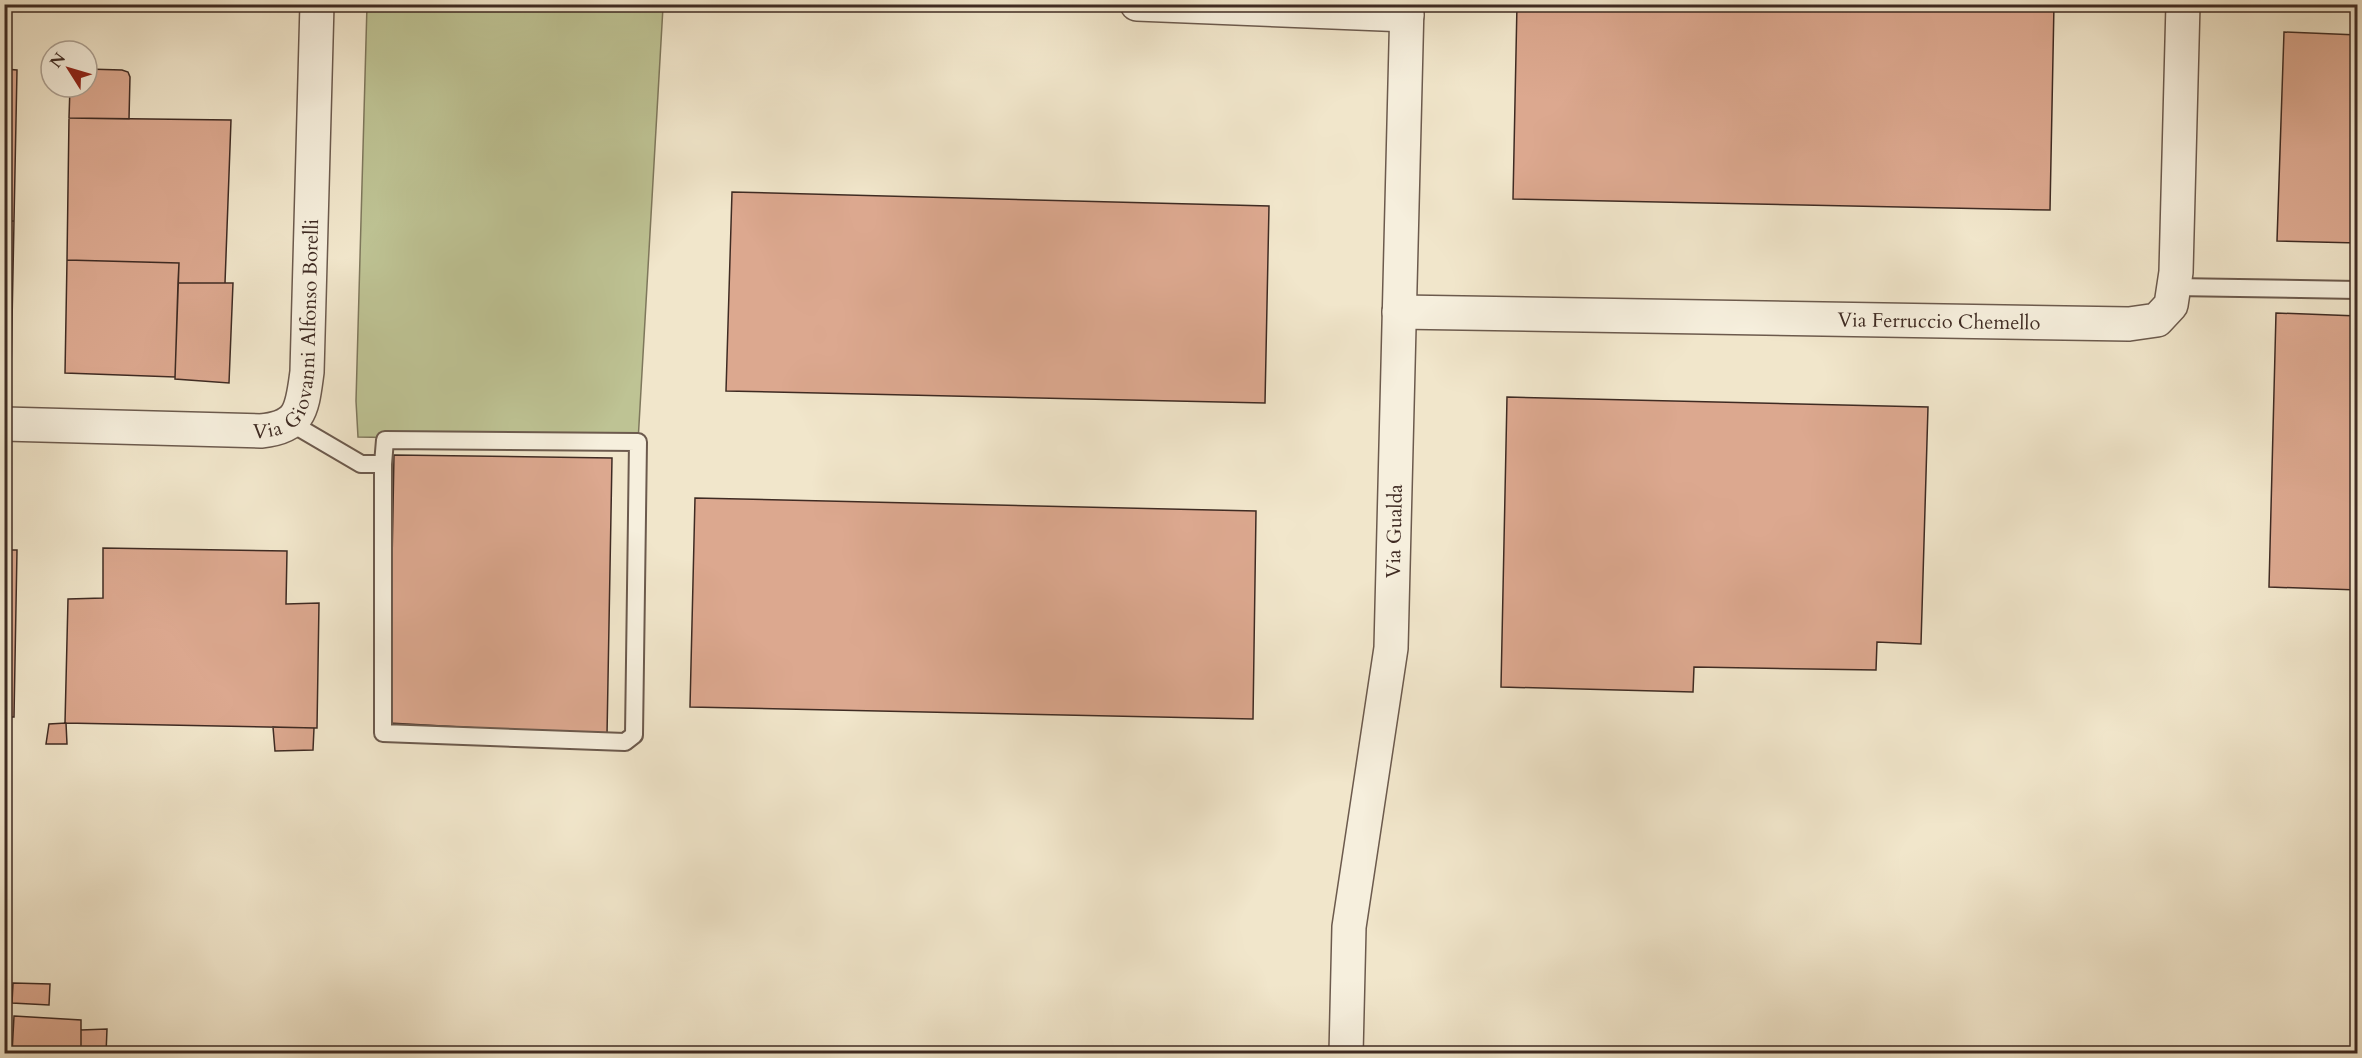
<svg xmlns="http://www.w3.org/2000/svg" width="2362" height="1058" viewBox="0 0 2362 1058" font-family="Cardo,serif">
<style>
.green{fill:#bec394;stroke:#7e775c;stroke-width:1.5}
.building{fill:#dca88f;stroke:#3f2b23;stroke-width:1.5}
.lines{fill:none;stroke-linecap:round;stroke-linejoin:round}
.lane-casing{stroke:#6c5a4d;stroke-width:20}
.street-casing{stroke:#6c5a4d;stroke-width:36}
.lane{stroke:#f6efdd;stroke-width:16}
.street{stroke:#f6efdd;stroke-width:33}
.labels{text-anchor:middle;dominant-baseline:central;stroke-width:4.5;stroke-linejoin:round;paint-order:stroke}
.street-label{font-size:20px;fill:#3f2b23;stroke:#f6efdd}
</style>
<rect width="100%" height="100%" fill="#f1e6cb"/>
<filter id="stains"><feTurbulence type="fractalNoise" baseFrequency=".00333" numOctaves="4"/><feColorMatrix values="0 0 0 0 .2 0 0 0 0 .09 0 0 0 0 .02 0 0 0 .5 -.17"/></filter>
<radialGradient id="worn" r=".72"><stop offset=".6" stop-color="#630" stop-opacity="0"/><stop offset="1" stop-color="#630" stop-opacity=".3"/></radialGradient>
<path class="green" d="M 605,4 L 663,7 L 638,442 L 358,437 L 356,401 L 367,5 Z"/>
<path class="building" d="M 1517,4 L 2054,4 L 2050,210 L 1513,199 Z
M 2277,4 L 2358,4 L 2358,8 L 2277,6 Z
M 2284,32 L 2358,35 L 2358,243 L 2277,241 Z
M 4,69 L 17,70 L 14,221 L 4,221 Z
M 87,69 L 122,70 L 128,72 L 130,77 L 129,119 L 69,118 L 70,87 L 87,87 Z
M 69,118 L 231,120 L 225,283 L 178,283 L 179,263 L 67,260 Z
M 732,192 L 1269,206 L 1265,403 L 726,391 Z
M 4,221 L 14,221 L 11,373 L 4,372 Z
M 67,260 L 179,263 L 175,377 L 65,373 Z
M 178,283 L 233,283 L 229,383 L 175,379 Z
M 2276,313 L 2358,316 L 2358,590 L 2269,587 Z
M 1507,397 L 1928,407 L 1921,644 L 1877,642 L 1876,670 L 1694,667 L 1693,692 L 1501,687 Z
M 394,455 L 612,458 L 607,735 L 389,723 Z
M 695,498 L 1256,511 L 1253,719 L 690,707 Z
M 103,548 L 287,551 L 286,604 L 319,603 L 317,728 L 65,723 L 68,599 L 103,598 Z
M 4,550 L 17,550 L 14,717 L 4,717 Z
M 66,723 L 67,744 L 46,744 L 49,724 Z
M 273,727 L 314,728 L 313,750 L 275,751 Z
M 13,983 L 50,984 L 49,1005 L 12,1003 Z
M 14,1016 L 81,1020 L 81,1054 L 12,1054 Z
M 107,1029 L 106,1054 L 81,1054 L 81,1030 Z"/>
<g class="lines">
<g class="lane-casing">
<path id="lane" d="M 2174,287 L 2358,290
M 291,423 L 361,464 L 383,464 L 383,733 L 625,742 L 634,735 L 638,442 L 385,440 L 383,464"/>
</g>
<g class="street-casing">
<g id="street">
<path d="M 1137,4 L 1407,15"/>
<path id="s1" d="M 1399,312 L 2129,324 L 2157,320 L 2171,305 L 2176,272 L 2183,4"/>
<path id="s2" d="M 4,424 L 261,431 C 302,427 302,408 307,372 L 317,4"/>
<path id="s3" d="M 1346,1054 L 1349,927 L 1391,648 L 1407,4"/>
</g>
</g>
<use href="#lane" class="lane"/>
<use href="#street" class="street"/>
</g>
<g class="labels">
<g class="street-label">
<text stroke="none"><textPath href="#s2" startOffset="372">Via Giovanni Alfonso Borelli</textPath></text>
<text stroke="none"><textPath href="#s1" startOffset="540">Via Ferruccio Chemello</textPath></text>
<text stroke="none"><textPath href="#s3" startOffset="526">Via Gualda</textPath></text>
</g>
</g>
<rect width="2362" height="1058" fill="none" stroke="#f1e6cb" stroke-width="24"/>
<rect x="6" y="6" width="2350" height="1046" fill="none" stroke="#3f2b23" stroke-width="3"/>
<rect x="12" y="12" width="2338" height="1034" fill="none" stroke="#3f2b23" stroke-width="1.5"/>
<g transform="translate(69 69) rotate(307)"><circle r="28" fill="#f6efdd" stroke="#ada193" stroke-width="1.5"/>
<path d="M0-4.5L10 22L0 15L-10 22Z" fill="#8f2418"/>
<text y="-9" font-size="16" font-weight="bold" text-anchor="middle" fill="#3f2b23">N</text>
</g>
<rect width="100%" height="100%" filter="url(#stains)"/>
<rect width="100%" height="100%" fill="url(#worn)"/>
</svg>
